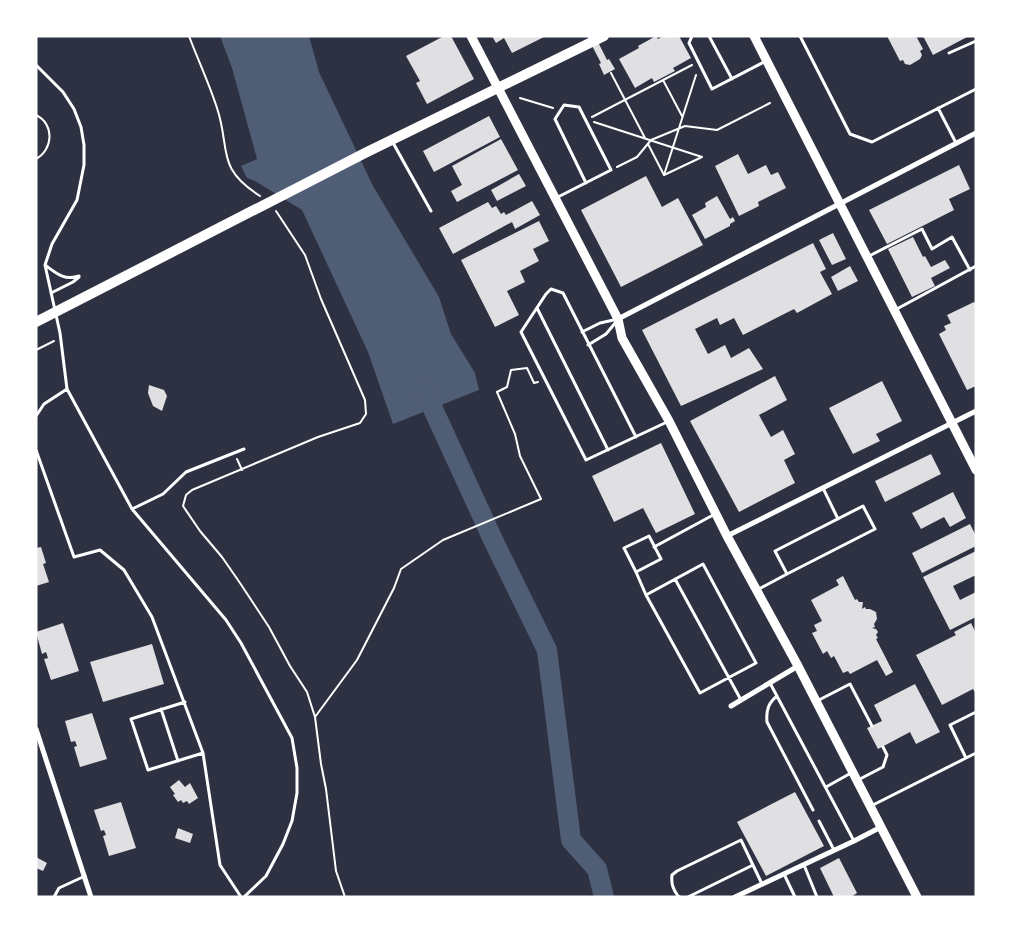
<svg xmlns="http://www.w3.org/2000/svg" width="1012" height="933" viewBox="0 0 1012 933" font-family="Lato,sans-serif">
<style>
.water{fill:#4f5d75}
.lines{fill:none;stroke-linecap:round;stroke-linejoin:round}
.river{stroke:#4f5d75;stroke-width:20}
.building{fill:#e0e0e3}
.path{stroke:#fff;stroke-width:2}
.service{stroke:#fff;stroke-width:3}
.minor{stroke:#fff;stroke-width:5}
.tertiary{stroke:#fff;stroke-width:9}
.secondary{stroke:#fff;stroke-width:9}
.primary{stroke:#fff;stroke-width:10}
</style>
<rect width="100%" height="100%" fill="#2d3142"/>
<path class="water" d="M 220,36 L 309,36 L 319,72 L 373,186 L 439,297 L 451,334 L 475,373 L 479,390 L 393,424 L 368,352 L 302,210 L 255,181 L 247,178 L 241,166 L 257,159 L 232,68 Z"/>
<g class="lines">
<path class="river" d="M 422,385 L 495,544 L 547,650 L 571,840 L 597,869 L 604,897"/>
</g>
<path class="building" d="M 444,36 L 451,36 L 474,79 L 427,104 L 416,83 L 420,81 L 406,56 Z
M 492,36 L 546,36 L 512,53 L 504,38 L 496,43 Z
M 587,36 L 595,36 L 607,60 L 609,59 L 615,69 L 604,75 L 599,64 L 601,63 Z
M 656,36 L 658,39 L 663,36 L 679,36 L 691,58 L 673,68 L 675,71 L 654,82 L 652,78 L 635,88 L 619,59 L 639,48 L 638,46 Z
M 887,36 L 916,36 L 923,49 L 920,51 L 922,55 L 920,59 L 910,65 L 905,64 L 903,60 L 900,61 Z
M 923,36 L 969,36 L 933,55 Z
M 489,116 L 500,137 L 434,172 L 423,151 Z
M 501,139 L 518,170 L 457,202 L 451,191 L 462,185 L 452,166 Z
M 738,154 L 748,174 L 766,165 L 771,175 L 778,172 L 786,188 L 758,202 L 759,206 L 739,216 L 715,166 Z
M 959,165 L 970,189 L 949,199 L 954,210 L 887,244 L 869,210 Z
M 519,174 L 526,186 L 497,201 L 491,190 Z
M 646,176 L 662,207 L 678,198 L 703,245 L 621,287 L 581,210 Z
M 717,196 L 730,219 L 733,217 L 735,221 L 730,224 L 730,226 L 705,239 L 692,215 L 706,207 L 705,203 Z
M 532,201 L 540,215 L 515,229 L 512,222 L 453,254 L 439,228 L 488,202 L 492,208 L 496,206 L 501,214 L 504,212 L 506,215 Z
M 539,221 L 549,241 L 533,249 L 539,261 L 520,271 L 525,282 L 507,291 L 519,315 L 495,327 L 461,260 Z
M 833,233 L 846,259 L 832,265 L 819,240 Z
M 913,237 L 923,257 L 925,256 L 931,267 L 945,260 L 950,268 L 931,278 L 935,286 L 912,297 L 888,249 Z
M 813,243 L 826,269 L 820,272 L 832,294 L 797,313 L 794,309 L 743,335 L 734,318 L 720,325 L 717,318 L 695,329 L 708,354 L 725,345 L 731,358 L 749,348 L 763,369 L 681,406 L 642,330 Z
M 850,266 L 858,281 L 838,291 L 831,277 Z
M 974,302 L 976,305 L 976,386 L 967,390 L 939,334 L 946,330 L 944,326 L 951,323 L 947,315 Z
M 775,376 L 787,400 L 759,415 L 771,437 L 783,430 L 795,454 L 784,460 L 795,483 L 739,512 L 690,421 Z
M 882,381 L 902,421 L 876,434 L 880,441 L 853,454 L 829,408 Z
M 149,385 L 164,390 L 167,396 L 162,411 L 153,406 L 148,393 Z
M 661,443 L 695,514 L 656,533 L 643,508 L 614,522 L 592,476 Z
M 931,454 L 941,474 L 885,502 L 875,481 Z
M 953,492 L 966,518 L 950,527 L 944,517 L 921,529 L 912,513 Z
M 970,524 L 976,536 L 976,546 L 922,573 L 912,553 Z
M 41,547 L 46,563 L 43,564 L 49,582 L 36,586 L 36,548 Z
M 976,551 L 976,575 L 953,586 L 960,600 L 976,592 L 976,617 L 950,630 L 923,577 Z
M 843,576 L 855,600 L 857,599 L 859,602 L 863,602 L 862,609 L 865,607 L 866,609 L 870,609 L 876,612 L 877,619 L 874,624 L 875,627 L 872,628 L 876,629 L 878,632 L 876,635 L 878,638 L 876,639 L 893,672 L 886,676 L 877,660 L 850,674 L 848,671 L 843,673 L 834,656 L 831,658 L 827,651 L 823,654 L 812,633 L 817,631 L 814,625 L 822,621 L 811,600 L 839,585 L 836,580 Z
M 63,623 L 79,671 L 51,680 L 44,659 L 48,658 L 46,652 L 42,654 L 36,632 Z
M 971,623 L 976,633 L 976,694 L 973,689 L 942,705 L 916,655 L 956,635 L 954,632 Z
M 152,644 L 164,684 L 103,702 L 90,662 Z
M 915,684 L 940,732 L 916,744 L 910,732 L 878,749 L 867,728 L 882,721 L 874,705 Z
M 92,713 L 107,759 L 80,767 L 74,747 L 77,746 L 75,741 L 71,742 L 65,721 Z
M 179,780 L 185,787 L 190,783 L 198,798 L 189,804 L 187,801 L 183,803 L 181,800 L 178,802 L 173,795 L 175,794 L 170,787 Z
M 795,792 L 824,846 L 766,876 L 737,822 Z
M 121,802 L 136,848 L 109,856 L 103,836 L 106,835 L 104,830 L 101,831 L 94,810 Z
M 178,828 L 193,834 L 190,843 L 175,838 Z
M 36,857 L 47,863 L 43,871 L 36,868 Z
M 839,858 L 857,893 L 851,897 L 834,897 L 820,868 Z"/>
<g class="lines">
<path class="path" d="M 189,36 C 198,60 209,83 217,108 C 231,150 215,167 260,196
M 611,73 L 645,138
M 663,80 L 682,116
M 520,98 L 553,108
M 36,115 C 55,124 53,150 36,159
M 592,117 L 692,65
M 594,122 L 702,157
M 648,144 L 664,175 L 702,157
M 617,167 L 637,157 L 651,140 L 685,126 L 717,130 L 770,103
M 664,175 L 696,75
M 276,211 L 305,255 L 321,299 L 365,400 L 366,414 L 360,423 L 318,437 L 192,490 L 186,495 L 183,506 L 200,531 L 222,557 L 240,583 L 269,627 L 290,666 L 307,692 L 315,717 L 321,764 L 326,789 L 336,871 L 345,897
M 36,350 L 54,341
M 237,459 L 242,470
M 315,717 L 357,660 L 394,588 L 401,569 L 443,540 L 541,499 L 520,456 L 515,434 L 497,392 L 507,387 L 511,370 L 527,368 L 534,383 L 538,382"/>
<path class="service" d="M 692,36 L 689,43 L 712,89 L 766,61
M 709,36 L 732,79
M 800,36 L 850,134 L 872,142 L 976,89
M 949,53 L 976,41
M 36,65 L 63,92 L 74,109 L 81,127 L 84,145 L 84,165 L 77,200 L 52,244 L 45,265 L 60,333 L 67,389 L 132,509 L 226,620 L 241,643 L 292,738 L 297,768 L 297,793 L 292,821 L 283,844 L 266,876 L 244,897
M 938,108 L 956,143
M 392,141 L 431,211
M 556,198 L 611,170 L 579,107 L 564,105 L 555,119 L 586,183
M 867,257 L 922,229 L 932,249 L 952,237 L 970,270
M 45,265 C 56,273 64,281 79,276
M 51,293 L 73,282 L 79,277
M 537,308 L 608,450
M 895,310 L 976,266
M 582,332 L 600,323 L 618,319
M 588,345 L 606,334 L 616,322
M 36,416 L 44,404 L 67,389
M 636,437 L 563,293 L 551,289 L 546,294 L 521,332 L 586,460 L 667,422
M 36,450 L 74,557 L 100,550 L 124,570 L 152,617 L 203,753 L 220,865 L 241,897
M 823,488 L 838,519
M 863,506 L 875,529 L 787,574 L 775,551 Z
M 132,509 L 163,494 L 186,472 L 244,449
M 649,536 L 661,559 L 636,572 L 624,548 Z
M 654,547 L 715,514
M 636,572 L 646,595 L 700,693 L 756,663 L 703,564 L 646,595
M 675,579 L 741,700
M 757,590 L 787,574
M 770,683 L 854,841
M 777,696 C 768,703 766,711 767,722 L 813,810
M 817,701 L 850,684 L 872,726
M 185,702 L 131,719 L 148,770 L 203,753
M 161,709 L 178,761
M 966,758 L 976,753
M 858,780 L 883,767 L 887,755 L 883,747
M 826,787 L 851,773
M 871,806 L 966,758 L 950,725 L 976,712
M 819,821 L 834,850
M 804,865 L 817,897
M 784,874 L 795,897
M 54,897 L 59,888 L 85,876
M 680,897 L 678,896 C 673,889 671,884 672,875 L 677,871 L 741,840 L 762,884
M 688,897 L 753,865"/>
<path class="minor" d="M 618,319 L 976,133
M 727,536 L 976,411
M 731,706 L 798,666
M 36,729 L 91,897
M 735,897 L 854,841 L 881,827"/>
<path class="tertiary" d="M 471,36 L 618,319 L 622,338 L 669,421 L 727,536 L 798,666 L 917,897"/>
<path class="secondary" d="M 754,36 L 976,470"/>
<path class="primary" d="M 36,322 L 365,153 L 604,36"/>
</g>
<rect width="1012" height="933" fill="none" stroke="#ffffff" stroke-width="75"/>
</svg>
